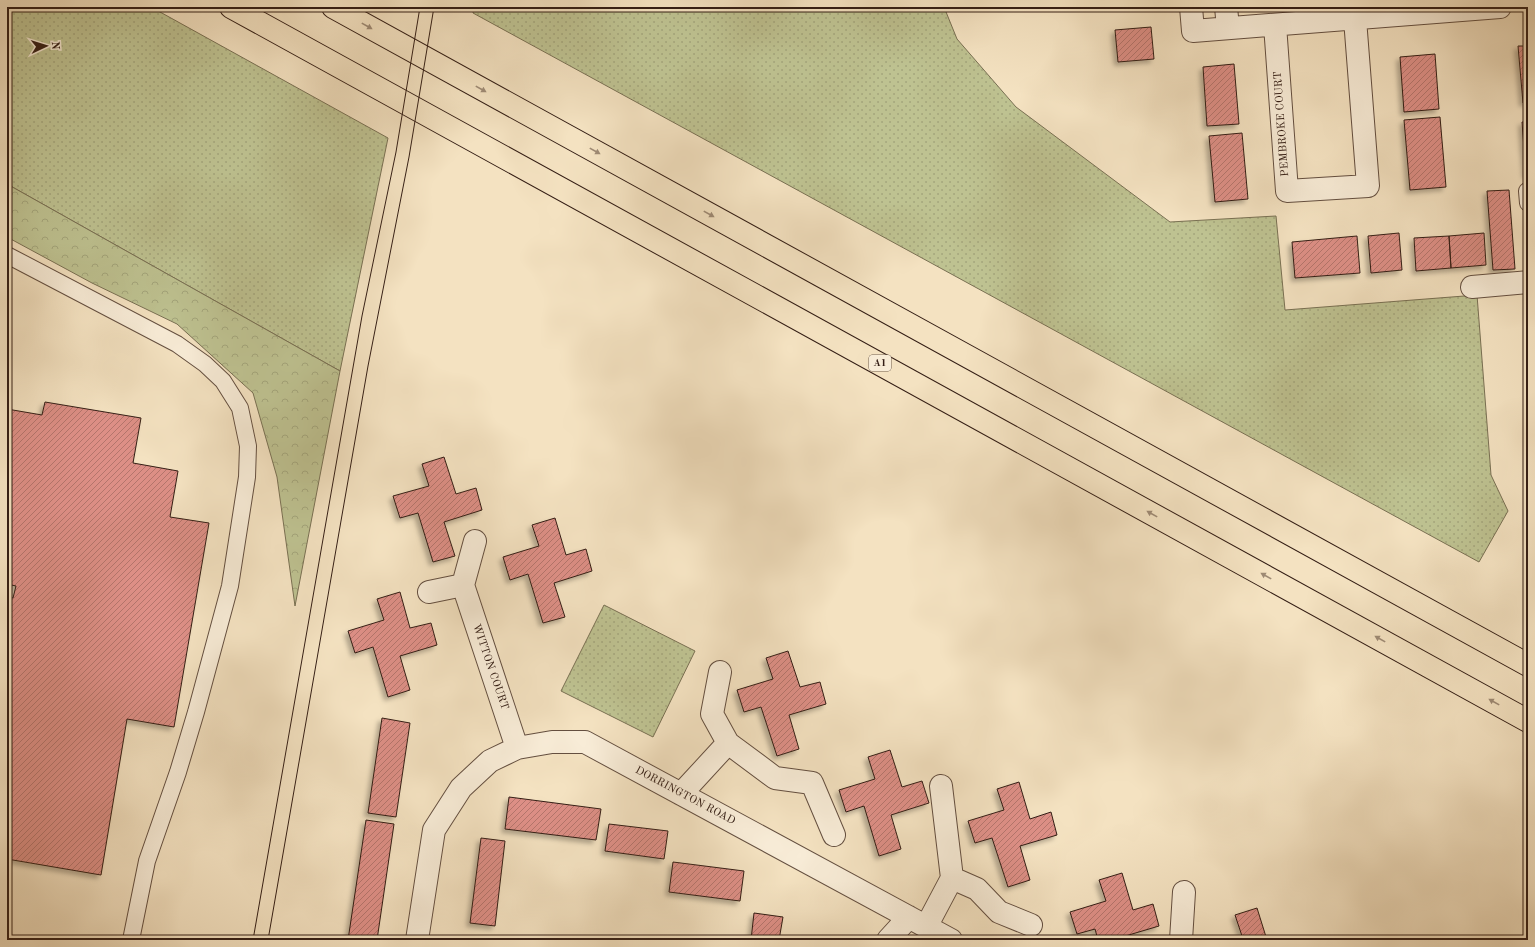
<svg xmlns="http://www.w3.org/2000/svg" width="1535" height="947" viewBox="0 0 1535 947" font-family="'Old Standard TT',serif">
<style>
.grass{fill:url(#grass-dots);stroke:#797053}
.forest{fill:url(#forest-crowns);stroke:#797053}
.building{fill:url(#building-hatch);stroke:#341e15;filter:url(#shadow)}
.lines{fill:none;stroke-linecap:round;stroke-linejoin:round}
.service-casing{stroke:#644f40;stroke-width:18}
.minor-casing{stroke:#644f40;stroke-width:24}
.trunk-casing{stroke:#341e15;stroke-width:24}
.service{stroke:#f8ecd7;stroke-width:16}
.minor{stroke:#f8ecd7;stroke-width:22}
.trunk{stroke:#f4e2c1;stroke-width:22}
.tram{stroke:#341e15;stroke-width:1}
.oneway{fill:#9e8a74}
.labels{text-anchor:middle;dominant-baseline:central;stroke-width:4;stroke-linejoin:round;paint-order:stroke}
.shield{fill:#f8ecd7;stroke:#6f5c4f;stroke-width:1}
.shield-label{font-size:10px;font-weight:bold;fill:#341e15}
.street-label{font-size:11px;fill:#341e15;stroke:#f8ecd7}
</style>
<defs>
<pattern id="grass-dots" width="8" height="8" patternUnits="userSpaceOnUse"><rect width="8" height="8" fill="#bec291"/><path d="M2 2h.1M6 6h.1" fill="none" stroke="#a4a67c" stroke-width="1.8" stroke-linecap="round"/></pattern>
<pattern id="forest-crowns" width="20" height="18" patternUnits="userSpaceOnUse"><rect width="20" height="18" fill="#bec291"/><path d="M2 6a3 3 0 1 1 6 0M12 15a3 3 0 1 1 6 0" fill="none" stroke="#a4a67c"/></pattern>
<pattern id="building-hatch" width="6" height="6" patternUnits="userSpaceOnUse"><rect width="6" height="6" fill="#dd8f86"/><path d="M-1 1l2-2M0 6l6-6M5 7l2-2" fill="none" stroke="#b4746c"/></pattern>
<filter id="shadow"><feDropShadow dx="-3.5" dy="3.5" stdDeviation="2" flood-color="#0004"/></filter>
</defs>
<rect width="100%" height="100%" fill="#f4e2c1"/>
<filter id="stains"><feTurbulence type="fractalNoise" baseFrequency=".005" numOctaves="4"/><feColorMatrix values="0 0 0 0 .2 0 0 0 0 .09 0 0 0 0 .02 0 0 0 .5 -.17"/></filter>
<radialGradient id="worn" r=".72"><stop offset=".6" stop-color="#630" stop-opacity="0"/><stop offset="1" stop-color="#630" stop-opacity=".3"/></radialGradient>
<path class="grass" d="M 7,7 L 151,7 L 388,138 L 340,371 L 7,184 Z
M 474,7 L 944,7 L 957,39 L 1016,107 L 1170,222 L 1276,216 L 1285,310 L 1477,295 L 1491,475 L 1508,511 L 1479,562 L 473,13 Z
M 604,605 L 695,651 L 653,737 L 561,691 Z"/>
<path class="forest" d="M 7,184 L 340,371 L 295,606 L 277,477 L 253,393 L 177,324 L 92,283 L 7,237 Z"/>
<path class="building" d="M 1151,27 L 1154,59 L 1118,62 L 1115,30 Z
M 1518,46 L 1528,46 L 1528,102 L 1523,103 Z
M 1435,54 L 1439,109 L 1404,112 L 1400,57 Z
M 1234,64 L 1239,124 L 1207,126 L 1203,67 Z
M 1440,117 L 1446,187 L 1410,190 L 1404,120 Z
M 1522,122 L 1528,122 L 1528,175 L 1526,175 Z
M 1242,133 L 1248,199 L 1215,202 L 1209,136 Z
M 1509,190 L 1515,269 L 1493,270 L 1487,191 Z
M 1399,233 L 1402,270 L 1371,273 L 1368,236 Z
M 1484,233 L 1486,265 L 1451,268 L 1449,236 Z
M 1357,236 L 1360,273 L 1295,278 L 1292,242 Z
M 1449,236 L 1451,268 L 1416,271 L 1414,238 Z
M 45,402 L 141,418 L 133,463 L 178,471 L 170,517 L 209,523 L 174,727 L 127,719 L 101,875 L 7,859 L 7,597 L 13,598 L 16,586 L 7,584 L 7,409 L 42,415 Z
M 444,457 L 456,494 L 476,488 L 482,510 L 444,522 L 455,556 L 433,562 L 418,513 L 400,518 L 393,496 L 429,486 L 422,464 Z
M 555,518 L 566,555 L 586,549 L 592,571 L 554,583 L 565,617 L 543,623 L 528,574 L 510,580 L 503,557 L 539,546 L 532,525 Z
M 400,592 L 410,628 L 431,623 L 437,645 L 400,656 L 410,690 L 388,697 L 373,647 L 355,653 L 348,631 L 384,620 L 377,599 Z
M 788,651 L 800,687 L 820,682 L 826,704 L 789,715 L 799,749 L 777,756 L 761,707 L 744,712 L 737,690 L 773,679 L 766,658 Z
M 382,718 L 410,723 L 396,817 L 368,813 Z
M 890,750 L 902,787 L 922,781 L 929,803 L 891,815 L 901,849 L 879,856 L 864,806 L 846,812 L 839,790 L 875,779 L 868,757 Z
M 1019,782 L 1030,819 L 1051,812 L 1057,835 L 1020,846 L 1030,880 L 1008,887 L 992,838 L 975,843 L 968,821 L 1004,810 L 997,789 Z
M 509,797 L 601,809 L 596,840 L 505,829 Z
M 366,820 L 394,824 L 377,940 L 348,940 Z
M 609,824 L 668,831 L 664,859 L 605,851 Z
M 481,838 L 505,841 L 495,926 L 470,923 Z
M 673,862 L 744,871 L 740,901 L 669,892 Z
M 1122,873 L 1133,910 L 1153,904 L 1159,926 L 1122,937 L 1122,940 L 1098,940 L 1095,929 L 1077,934 L 1070,912 L 1106,901 L 1099,880 Z
M 1257,908 L 1267,940 L 1229,940 L 1242,936 L 1235,915 Z
M 754,913 L 783,917 L 779,940 L 751,940 Z
M 491,936 L 526,940 L 490,940 Z"/>
<g class="lines">
<g class="service-casing">
<path id="service" d="M 1527,191 L 1528,203
M 7,255 L 177,344 L 205,364 L 223,381 L 240,408 L 248,446 L 247,477 L 230,586 L 196,712 L 178,772 L 147,861 L 131,940"/>
</g>
<g class="minor-casing">
<path id="minor" d="M 1191,7 L 1193,31 L 1500,7
M 1226,7 L 1228,28
M 1275,25 L 1287,191 L 1368,186 L 1355,19
M 1472,287 L 1528,282
M 463,585 L 517,748
M 429,592 L 463,585 L 475,541
M 728,743 L 775,778 L 812,783 L 834,835
M 681,794 L 728,743 L 712,714 L 720,672
M 952,878 L 977,889 L 999,912 L 1031,925
M 926,927 L 952,878 L 941,786
M 417,940 L 434,830 L 461,788 L 490,761 L 517,748 L 552,742 L 585,742 L 951,940
M 888,940 L 909,917
M 1181,940 L 1184,892"/>
</g>
<g class="trunk-casing">
<path id="trunk" d="M 231,7 L 1528,721
M 333,7 L 1528,665"/>
</g>
<use href="#service" class="service"/>
<use href="#minor" class="minor"/>
<use href="#trunk" class="trunk"/>
<path class="tram" d="M 253,940 L 362,316 L 396,152 L 420,7
M 268,940 L 368,366 L 409,157 L 434,7"/>
</g>
<defs><path id="oneway-solid" d="M-6-.8H1V-3.2L6.5 0L1 3.2V.8H-6Z"/></defs>
<g class="oneway">
<use href="#oneway-solid" transform="translate(367 26) rotate(29)"/>
<use href="#oneway-solid" transform="translate(481 89) rotate(29)"/>
<use href="#oneway-solid" transform="translate(595 151) rotate(29)"/>
<use href="#oneway-solid" transform="translate(709 214) rotate(29)"/>
<use href="#oneway-solid" transform="translate(1152 514) rotate(-151)"/>
<use href="#oneway-solid" transform="translate(1266 576) rotate(-151)"/>
<use href="#oneway-solid" transform="translate(1380 639) rotate(-151)"/>
<use href="#oneway-solid" transform="translate(1494 702) rotate(-151)"/>
</g>
<g class="labels">
<rect class="shield" x="869" y="355" width="22" height="16" rx="3"/>
<g class="shield-label">
<text x="880" y="363">A1</text>
</g>
<g class="street-label">
<text transform="translate(1282 124) rotate(-94)">PEMBROKE COURT</text>
<text transform="translate(490 667) rotate(71)">WITTON COURT</text>
<text transform="translate(685 796) rotate(28)">DORRINGTON ROAD</text>
</g>
</g>
<rect width="1535" height="947" fill="none" stroke="#f4e2c1" stroke-width="24"/>
<rect x="8" y="8" width="1519" height="931" fill="none" stroke="#341e15" stroke-width="2"/>
<rect x="12" y="12" width="1511" height="923" fill="none" stroke="#341e15"/>
<g transform="translate(46 46) rotate(86)" stroke="#f8ecd7" stroke-width="3" paint-order="stroke">
<path d="M0-3L7 15L0 10L-7 15Z" fill="#341e15"/>
<text y="-6" font-size="11" font-weight="bold" text-anchor="middle" fill="#341e15">N</text>
</g>
<rect width="100%" height="100%" filter="url(#stains)"/>
<rect width="100%" height="100%" fill="url(#worn)"/>
</svg>
